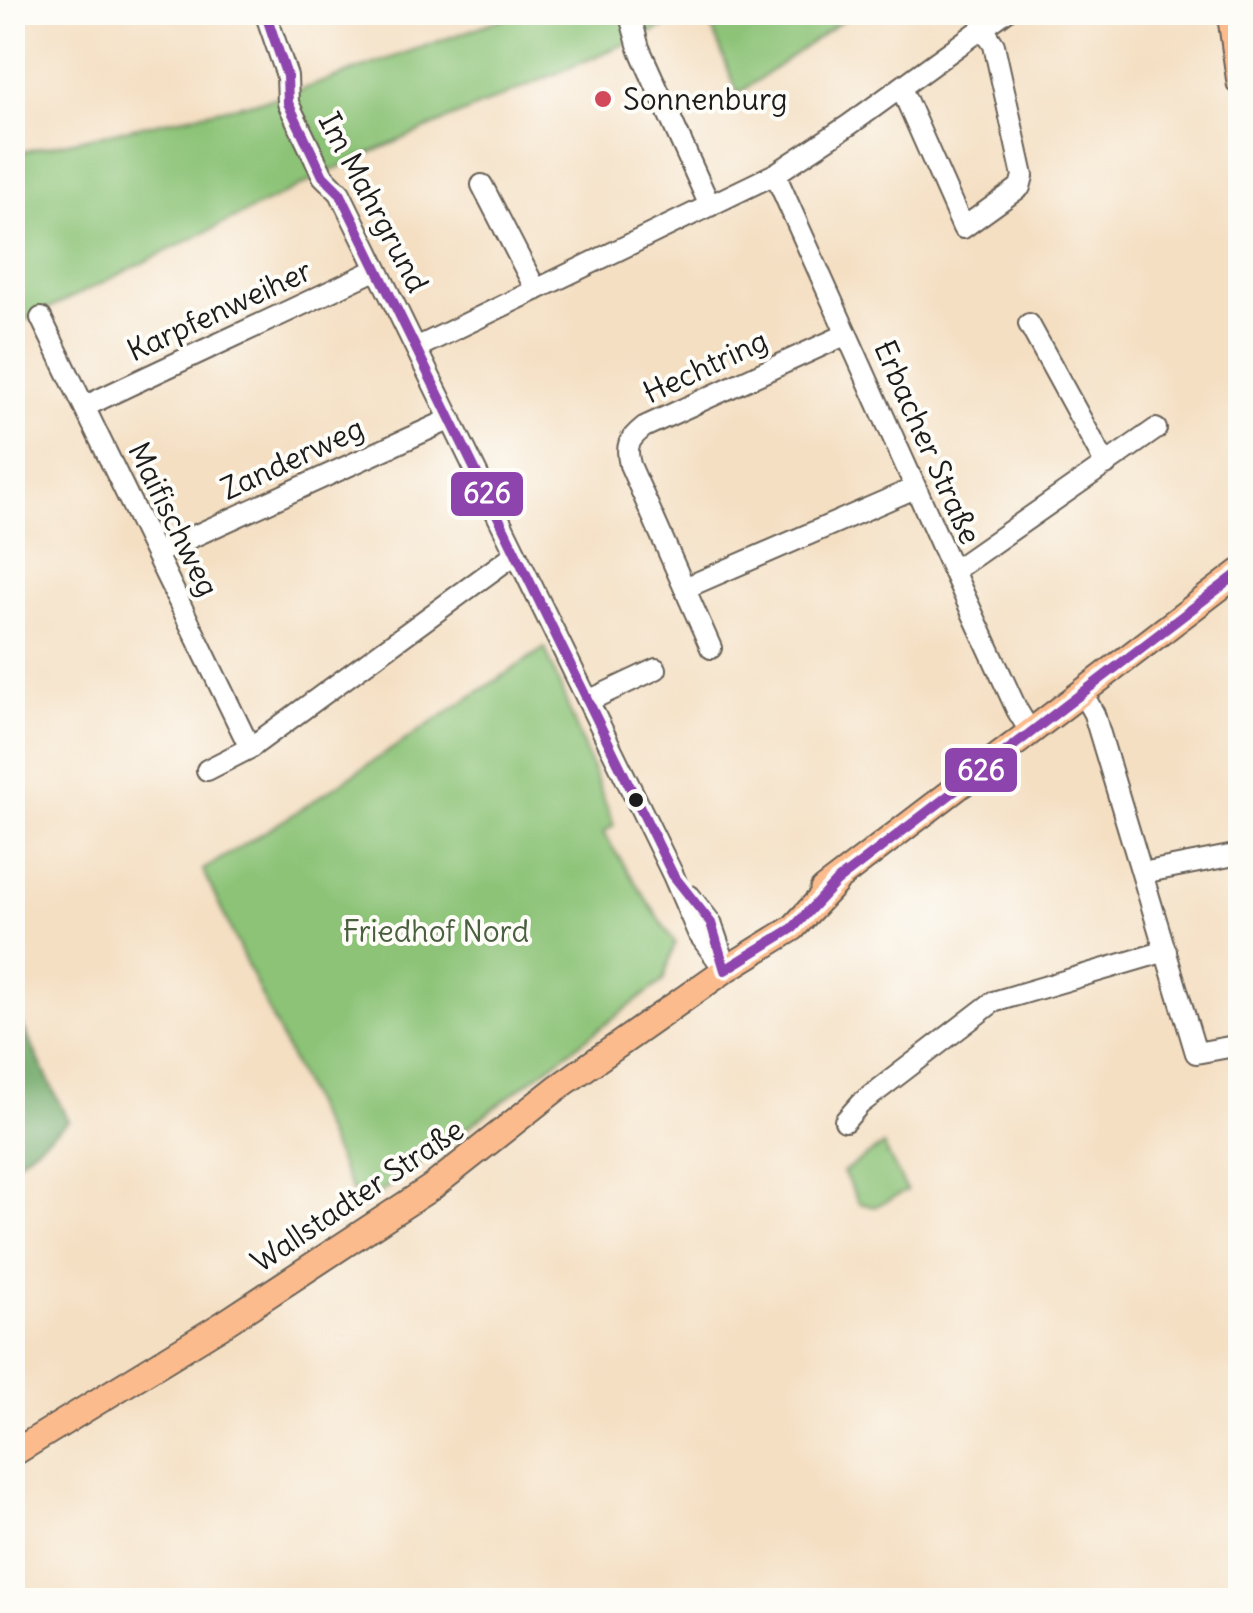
<svg xmlns="http://www.w3.org/2000/svg" width="1253" height="1613" viewBox="0 0 1253 1613" font-family="Delius,sans-serif">
<style>
.green{fill:#8cc377;stroke:#54704a;stroke-width:2.5}
.forest{fill:#71a968;stroke:#466242;stroke-width:2.5}
.lines{fill:none;stroke-linecap:round;stroke-linejoin:round}
.minor-casing{stroke:#686056;stroke-width:24}
.major-casing{stroke:#686056;stroke-width:29}
.minor{stroke:#fff;stroke-width:20}
.major{stroke:#fbbb8d;stroke-width:25}
.bus-1-casing{stroke:#fdfcf7;stroke-width:18}
.bus-1{stroke:#8e44ad;stroke-width:10}
.poi-dot{fill:#d1495b;stroke:#fdfcf7;stroke-width:4}
.bus-dot{fill:#1c1c1c;stroke:#fdfcf7;stroke-width:4}
.labels{text-anchor:middle;dominant-baseline:central;stroke-width:8;stroke-linejoin:round;paint-order:stroke}
.poi-label{font-size:30px;fill:#1c1c1c;stroke:#fdfcf7;text-anchor:start}
.street-label{font-size:30px;fill:#1c1c1c;stroke:#fdfcf7}
.park-label{font-size:30px;fill:#495f40;stroke:#fdfcf7}
.line-badge{stroke:#fdfcf7;stroke-width:4}
.badge-label{font-size:28px;text-anchor:middle;font-weight:bold;fill:#fff}
</style>
<rect width="100%" height="100%" fill="#fdfcf7"/>
<filter id="ink" filterUnits="userSpaceOnUse"><feTurbulence type="fractalNoise" baseFrequency=".01" numOctaves="2"/><feDisplacementMap in="SourceGraphic" scale="20" xChannelSelector="R" yChannelSelector="G"/><feConvolveMatrix kernelMatrix="1 2 1 2 8 2 1 2 1" color-interpolation-filters="sRGB"/></filter>
<filter id="wash" filterUnits="userSpaceOnUse"><feTurbulence type="fractalNoise" baseFrequency=".0048" numOctaves="4" result="noise"/><feDisplacementMap in="SourceGraphic" scale="40" xChannelSelector="R" yChannelSelector="G"/><feGaussianBlur stdDeviation="2.25" result="paint"/><feColorMatrix in="noise" values="0 0 0 0 0 0 0 0 0 0 0 0 0 0 0 0 0 1.4 0 .05"/><feComposite in="paint" operator="in"/></filter>
<g filter="url(#wash)">
<rect width="100%" height="100%" fill="#f4dfc3"/>
<path class="green" d="M 519,13 L 697,13 L 354,160 L 13,326 L 12,154 L 283,96 Z
M 706,13 L 853,13 L 738,94 Z
M 545,648 L 614,825 L 603,833 L 675,943 L 663,981 L 360,1208 L 203,870 L 292,815 Z
M 883,1145 L 907,1191 L 874,1207 L 859,1203 L 843,1172 Z"/>
<path class="forest" d="M 13,1006 L 68,1121 L 13,1165 L 12,1165 Z"/>
</g>
<g filter="url(#ink)">
<g class="lines">
<g class="minor-casing">
<path id="minor" d="M 265,12 L 287,76 L 288,103 L 323,176 L 340,193 L 673,875 L 698,933 L 725,970
M 629,12 L 639,48 L 710,206
M 901,88 L 963,228 L 1020,187 L 1023,176 L 994,45 L 983,28
M 775,174 L 953,571 L 1017,710 L 1031,733
M 482,185 L 536,290
M 41,318 L 250,748 L 515,554
M 1029,324 L 1106,465
M 416,348 L 775,174 L 849,125 L 1005,12
M 86,406 C 183,359 280,316 377,269
M 157,553 L 451,419
M 953,571 L 1156,429
M 685,588 L 915,488
M 711,648 L 630,465 C 625,445 629,439 644,427 L 847,334
M 1083,694 L 1094,714 L 1196,1053 L 1240,1045
M 588,701 L 656,669
M 207,770 L 250,748
M 1142,873 L 1240,854
M 690,896 L 711,923 L 723,958
M 845,1121 L 860,1104 L 993,1002 L 1166,951"/>
</g>
<g class="major-casing">
<path id="major" d="M 1230,12 L 1240,83
M 823,890 L 1240,572
M 12,1454 L 222,1325 L 432,1187 L 557,1088 L 725,970 L 793,928 L 836,882"/>
</g>
<use href="#minor" class="minor"/>
<use href="#major" class="major"/>
<g class="bus-1-casing">
<path id="bus-1" d="M 265,12 L 287,76 L 288,103 L 323,176 L 340,193 L 673,875 L 711,923 L 725,970
M 725,970 L 793,928 L 836,882 L 1240,572"/>
</g>
<use href="#bus-1" class="bus-1"/>
</g>
</g>
<circle class="poi-dot" cx="603" cy="99" r="10"/>
<circle class="bus-dot" cx="636" cy="800" r="9"/>
<g class="labels">
<g class="poi-label">
<text x="623" y="99">Sonnenburg</text>
</g>
<g class="street-label">
<text transform="translate(374 202) rotate(62)">Im Mahrgrund</text>
<text transform="translate(219 310) rotate(-25)">Karpfenweiher</text>
<text transform="translate(705 366) rotate(-25)">Hechtring</text>
<text transform="translate(928 442) rotate(66)">Erbacher Straße</text>
<text transform="translate(292 458) rotate(-25)">Zanderweg</text>
<text transform="translate(174 519) rotate(64)">Maifischweg</text>
<text transform="translate(357 1195) rotate(-34)">Wallstadter Straße</text>
</g>
<g class="park-label">
<text x="436" y="931">Friedhof Nord</text>
</g>
</g>
<g class="line-badge">
<rect x="449" y="470" width="76" height="48" rx="10" fill="#8e44ad"/>
<rect x="943" y="746" width="76" height="48" rx="10" fill="#8e44ad"/>
</g>
<g class="badge-label">
<text x="487" y="503">626</text>
<text x="981" y="780">626</text>
</g>
<rect width="1253" height="1613" fill="none" stroke="#fdfcf7" stroke-width="50"/>
</svg>
